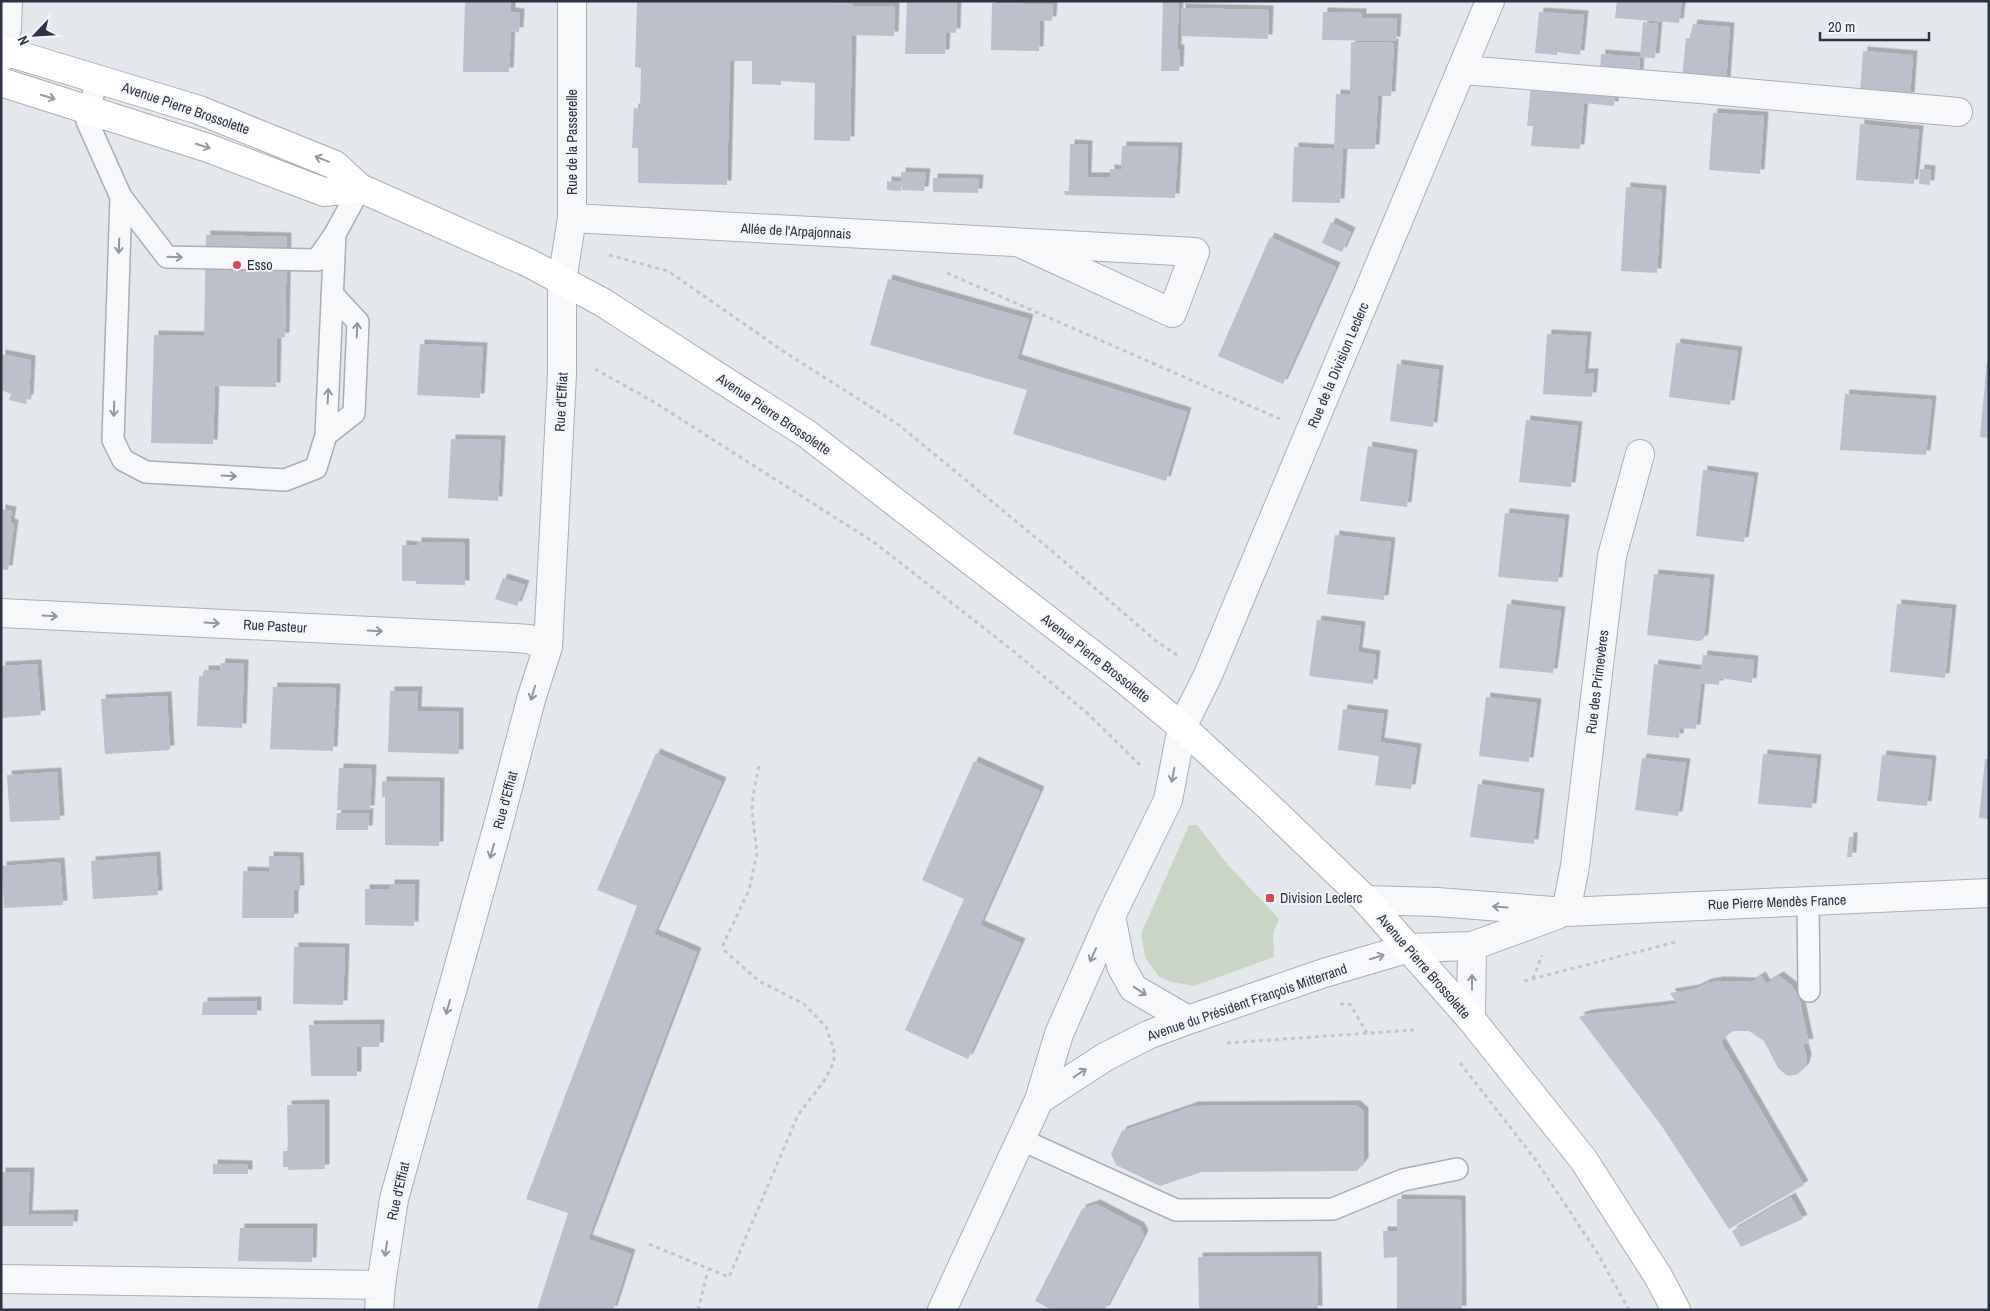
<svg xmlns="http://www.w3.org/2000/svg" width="1990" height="1311" viewBox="0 0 1990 1311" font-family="'Archivo Narrow',sans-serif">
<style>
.green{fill:#c9d6c5}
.building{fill:#bbc0ca;filter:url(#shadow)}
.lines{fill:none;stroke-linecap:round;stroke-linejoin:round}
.lane-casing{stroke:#a9aeb7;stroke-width:24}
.street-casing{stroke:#a9aeb7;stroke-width:30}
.secondary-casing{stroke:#a9aeb7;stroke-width:30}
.path{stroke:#c2c5cb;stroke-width:3;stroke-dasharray:4 4;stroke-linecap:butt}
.lane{stroke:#f7f8fa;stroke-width:21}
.street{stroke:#f7f8fa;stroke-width:28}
.secondary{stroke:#fff;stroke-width:28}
.oneway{stroke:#959aa2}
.oneway2{stroke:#9196a0}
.poi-dot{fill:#d1495b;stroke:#f4f6f9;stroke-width:2}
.labels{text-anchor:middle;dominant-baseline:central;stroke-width:4;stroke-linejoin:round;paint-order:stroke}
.street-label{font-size:14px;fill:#2b3445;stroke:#f4f6f9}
.poi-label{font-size:14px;fill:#2b3445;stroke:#f4f6f9;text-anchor:start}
</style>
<defs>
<filter id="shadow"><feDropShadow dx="4.5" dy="-4.5" stdDeviation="0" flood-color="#0004"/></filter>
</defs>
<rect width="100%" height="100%" fill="#e4e7ec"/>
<path class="green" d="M 1189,825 L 1197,825 L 1228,865 L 1279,919 L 1273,933 L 1274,957 L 1194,986 L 1172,982 L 1159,977 L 1145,957 L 1141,934 Z"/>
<path class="building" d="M 465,1 L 511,1 L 511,12 L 520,13 L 519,32 L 511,31 L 509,72 L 463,72 Z
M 637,1 L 804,1 L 853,4 L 853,6 L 895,6 L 894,36 L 852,35 L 850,141 L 814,140 L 815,83 L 781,81 L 781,85 L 752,84 L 752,61 L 730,61 L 727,185 L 638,183 L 638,148 L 632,148 L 634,108 L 640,109 L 641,68 L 635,67 Z
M 907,1 L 957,1 L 956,33 L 946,32 L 945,54 L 905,54 Z
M 1163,1 L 1179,1 L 1177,49 L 1180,49 L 1179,71 L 1161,71 Z
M 1617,1 L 1682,1 L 1679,23 L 1615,18 Z
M 992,3 L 1053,5 L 1052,21 L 1040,20 L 1039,51 L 991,50 Z
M 1181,8 L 1269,10 L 1268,39 L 1181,36 Z
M 1323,12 L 1362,13 L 1362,18 L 1397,18 L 1396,41 L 1322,40 Z
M 1539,12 L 1584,15 L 1580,55 L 1557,52 L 1557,55 L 1535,53 Z
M 1643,22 L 1658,24 L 1655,58 L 1640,57 Z
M 1693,24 L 1730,27 L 1726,82 L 1682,78 L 1686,38 L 1690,38 Z
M 1351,42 L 1394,43 L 1391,96 L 1378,96 L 1375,149 L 1343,149 L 1340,203 L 1292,202 L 1294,147 L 1334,149 L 1336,94 L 1350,95 Z
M 1863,51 L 1913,55 L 1910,97 L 1860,93 Z
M 1601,54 L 1640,57 L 1639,75 L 1600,71 Z
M 1531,85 L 1615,91 L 1614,106 L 1584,103 L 1580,149 L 1531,146 L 1533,126 L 1527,126 Z
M 1713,113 L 1764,116 L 1760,174 L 1709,170 Z
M 1860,124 L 1919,130 L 1914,184 L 1856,180 Z
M 1070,144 L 1088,145 L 1087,177 L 1110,177 L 1110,169 L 1121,170 L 1122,146 L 1178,147 L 1175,198 L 1065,195 L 1064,191 L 1069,191 Z
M 1920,169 L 1931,170 L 1930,185 L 1919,184 Z
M 901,172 L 926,173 L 924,191 L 902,190 Z
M 933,178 L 979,179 L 978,193 L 933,192 Z
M 887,181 L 901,182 L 901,191 L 887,190 Z
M 1626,187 L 1662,190 L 1657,273 L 1621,271 Z
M 1331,222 L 1351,232 L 1342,252 L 1322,243 Z
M 206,235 L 287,237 L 285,337 L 277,338 L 276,387 L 215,386 L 213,444 L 151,443 L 154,335 L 204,336 Z
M 1270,237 L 1336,267 L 1283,384 L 1218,356 Z
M 888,279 L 1029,319 L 1017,359 L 1187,412 L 1166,481 L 1013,434 L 1027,390 L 870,345 Z
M 1547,334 L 1587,336 L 1584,373 L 1594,373 L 1592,397 L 1543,394 Z
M 1676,343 L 1738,351 L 1730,405 L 1669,397 Z
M 420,344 L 483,347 L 480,398 L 417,395 Z
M 1,354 L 31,360 L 29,399 L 27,399 L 26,404 L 9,400 L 11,394 L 1,390 Z
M 1987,361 L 1989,361 L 1989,438 L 1980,437 Z
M 1397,364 L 1439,370 L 1433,427 L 1390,421 Z
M 1845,394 L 1932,400 L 1926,455 L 1840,450 Z
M 1526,420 L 1578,426 L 1571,487 L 1519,482 Z
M 451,439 L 501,440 L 498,501 L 448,498 Z
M 1368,446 L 1413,454 L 1407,507 L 1360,501 Z
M 1703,470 L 1754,477 L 1744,542 L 1696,536 Z
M 1,509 L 12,511 L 10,523 L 14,524 L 8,570 L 1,569 Z
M 1505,513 L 1565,519 L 1558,582 L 1498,577 Z
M 1335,535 L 1391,542 L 1384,600 L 1327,594 Z
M 417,542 L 465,543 L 465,585 L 416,584 L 416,581 L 402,581 L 402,545 L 417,546 Z
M 1654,574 L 1710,579 L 1704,638 L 1702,640 L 1699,641 L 1647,635 Z
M 503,578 L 525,585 L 517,606 L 495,599 Z
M 1507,604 L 1561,611 L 1553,673 L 1499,668 Z
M 1897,604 L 1952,609 L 1945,678 L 1890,672 Z
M 1317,620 L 1361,626 L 1358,652 L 1376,655 L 1373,684 L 1309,676 Z
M 1703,655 L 1754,660 L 1752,683 L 1720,678 L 1719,685 L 1701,683 L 1696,729 L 1680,728 L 1679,738 L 1647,735 L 1654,664 L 1701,670 Z
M 221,663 L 244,664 L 242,728 L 197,726 L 199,676 L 204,676 L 204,670 L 220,670 Z
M 37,664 L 41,715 L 1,718 L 1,666 Z
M 273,687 L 336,688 L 333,751 L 270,749 Z
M 390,691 L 418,691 L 417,711 L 459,712 L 459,754 L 388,752 Z
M 167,696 L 170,750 L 105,754 L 101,699 Z
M 1486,697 L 1537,703 L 1529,762 L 1479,756 Z
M 1343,709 L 1384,714 L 1380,742 L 1417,748 L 1411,789 L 1375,785 L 1379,756 L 1338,750 Z
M 656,753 L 722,782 L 654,934 L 697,952 L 588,1239 L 631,1254 L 613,1310 L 537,1310 L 568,1213 L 526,1199 L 637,906 L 597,890 Z
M 1763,754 L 1817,759 L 1812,808 L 1758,804 Z
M 1882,755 L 1932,760 L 1927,806 L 1877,801 Z
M 1642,758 L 1686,763 L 1678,816 L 1635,810 Z
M 1985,759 L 1989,759 L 1989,819 L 1979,818 Z
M 974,761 L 1040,791 L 980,925 L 1021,943 L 968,1059 L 905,1030 L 964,899 L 922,880 Z
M 339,768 L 372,769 L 370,810 L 337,810 Z
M 57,772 L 60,820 L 10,822 L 7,775 Z
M 382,781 L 440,782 L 439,846 L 385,845 L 385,797 L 382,797 Z
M 1478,784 L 1540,793 L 1534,844 L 1470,837 Z
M 337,813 L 369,813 L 368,830 L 336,830 Z
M 1849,837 L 1853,837 L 1852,857 L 1847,857 Z
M 156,856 L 158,895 L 93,899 L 91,861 Z
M 269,856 L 299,857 L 300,890 L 294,890 L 294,918 L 242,918 L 243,871 L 269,872 Z
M 60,862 L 63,905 L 4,908 L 2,866 Z
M 390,884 L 415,884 L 414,926 L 365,925 L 365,889 L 390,889 Z
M 294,947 L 345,948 L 343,1005 L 293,1004 Z
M 1761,976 L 1766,984 L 1779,976 L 1792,986 L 1799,997 L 1809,1043 L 1803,1044 L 1807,1058 L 1805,1067 L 1798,1074 L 1789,1076 L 1785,1074 L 1778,1068 L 1764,1041 L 1749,1031 L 1734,1031 L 1728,1034 L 1721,1042 L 1804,1185 L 1729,1229 L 1661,1125 L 1579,1017 L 1588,1014 L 1677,1004 L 1670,993 L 1695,989 L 1707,983 L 1719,981 L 1752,982 Z
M 257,1001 L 257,1015 L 202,1015 L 203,1002 Z
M 380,1024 L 379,1047 L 357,1047 L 357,1076 L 311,1076 L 309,1025 Z
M 325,1104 L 325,1169 L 288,1170 L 288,1167 L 283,1167 L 283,1151 L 288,1151 L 287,1105 Z
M 1356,1105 L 1364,1112 L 1364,1162 L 1357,1171 L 1202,1172 L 1160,1186 L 1116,1165 L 1111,1154 L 1122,1131 L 1194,1106 Z
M 213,1164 L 248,1165 L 248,1174 L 213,1174 Z
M 1,1172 L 30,1172 L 28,1215 L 74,1214 L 73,1226 L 1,1226 Z
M 1791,1197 L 1803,1219 L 1741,1247 L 1732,1231 Z
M 1397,1199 L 1461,1200 L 1462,1310 L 1397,1310 L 1397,1257 L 1384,1258 L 1383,1231 L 1397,1231 Z
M 1096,1204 L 1140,1227 L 1144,1235 L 1105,1310 L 1052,1310 L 1035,1301 L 1082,1209 Z
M 240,1228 L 313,1228 L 312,1262 L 238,1261 Z
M 1317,1256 L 1318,1310 L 1199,1310 L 1198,1257 Z"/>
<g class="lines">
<g class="lane-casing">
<path id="lane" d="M 97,78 L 87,121 L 121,197 L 167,257 L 317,260 L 335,234
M 121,197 L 113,440 L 123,460 L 146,472 L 285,480 L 316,468 L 326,435 L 335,234 L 360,188
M 326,435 L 354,413 L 358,322 L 332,294
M 1808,901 L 1809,991
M 1020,1139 L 1176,1210 L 1333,1209 L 1403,1180 L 1457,1169"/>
</g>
<g class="street-casing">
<path id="street" d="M 1,58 L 7,28 L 8,1
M 1463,70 L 1701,89 L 1958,112
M 572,218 L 1195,252 L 1172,313 L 1020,243
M 1,613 L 515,638 L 529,639 L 548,647
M 1366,900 L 1437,902 L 1566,912 L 1989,893
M 1566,912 L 1575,866 L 1612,556 L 1640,454
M 1111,916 L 1121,966 L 1133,988 L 1188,1020
M 1471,1019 L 1472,946
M 1039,1100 L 1105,1057 L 1148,1035 L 1188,1020 L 1324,973 L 1409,948 L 1472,946 L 1557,915
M 1,1279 L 381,1285
M 379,1310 L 381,1285 L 394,1199 L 497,829 L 532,696 L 548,647 L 562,374 L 562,281 L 572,218 L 572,1
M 942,1310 L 1039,1100 L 1059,1034 L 1111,916 L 1168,800 L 1182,727 L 1208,675 L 1490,1"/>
</g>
<g class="secondary-casing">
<path id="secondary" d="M 1,50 L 199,110 L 335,165 L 360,188 L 529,263 L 602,302 L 807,434 L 1119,675 L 1182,727 L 1267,805 L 1366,900 L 1471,1019 L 1583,1159 L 1658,1276 L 1676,1310
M 1,82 L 208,148 L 324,192 L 360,188"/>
</g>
<path class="path" d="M 609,255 L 668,271 L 783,351 L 899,425 L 1052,551 L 1156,641 L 1180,657
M 947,273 L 1280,419
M 595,369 L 654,402 L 875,543 L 1017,654 L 1087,713 L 1140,765
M 1533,979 L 1542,955
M 1524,981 L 1676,942
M 1340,1004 L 1350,1004 L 1367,1033
M 1227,1043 L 1414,1030
M 1460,1063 L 1535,1159 L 1598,1254 L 1629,1310
M 649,1244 L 729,1277 L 798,1115 L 824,1081 L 834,1062 L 834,1050 L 826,1027 L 804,1004 L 759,981 L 725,951 L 723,945 L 749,890 L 757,853 L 752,811 L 753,796 L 759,765
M 698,1310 L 708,1270"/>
<use href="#lane" class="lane"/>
<use href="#street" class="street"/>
<use href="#secondary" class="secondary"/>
</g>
<defs><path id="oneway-shaft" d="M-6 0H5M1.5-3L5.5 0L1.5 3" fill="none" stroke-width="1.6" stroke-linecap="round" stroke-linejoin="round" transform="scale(1.25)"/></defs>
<g class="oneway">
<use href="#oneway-shaft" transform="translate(48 97) rotate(17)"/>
<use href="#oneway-shaft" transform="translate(203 146) rotate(18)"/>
<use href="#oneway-shaft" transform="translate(322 159) rotate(-158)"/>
</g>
<g class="oneway2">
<use href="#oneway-shaft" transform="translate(119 246) rotate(92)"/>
<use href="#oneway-shaft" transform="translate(175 257) rotate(2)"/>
<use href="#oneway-shaft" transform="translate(357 330) rotate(-88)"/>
<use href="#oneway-shaft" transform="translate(328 396) rotate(-87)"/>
<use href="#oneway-shaft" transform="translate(114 409) rotate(92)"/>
<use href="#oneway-shaft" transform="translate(229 476) rotate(3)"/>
<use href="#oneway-shaft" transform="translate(50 616) rotate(3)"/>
<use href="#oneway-shaft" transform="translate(212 623) rotate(3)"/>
<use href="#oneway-shaft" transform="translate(375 631) rotate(3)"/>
<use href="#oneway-shaft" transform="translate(533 693) rotate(107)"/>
<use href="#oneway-shaft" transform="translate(1173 775) rotate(101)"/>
<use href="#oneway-shaft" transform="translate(492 851) rotate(106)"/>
<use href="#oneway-shaft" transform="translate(1500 907) rotate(-176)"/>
<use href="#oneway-shaft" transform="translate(1093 955) rotate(114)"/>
<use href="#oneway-shaft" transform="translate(1377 957) rotate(-17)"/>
<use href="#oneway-shaft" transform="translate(1472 982) rotate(-90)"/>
<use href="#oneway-shaft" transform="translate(1140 991) rotate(33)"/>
<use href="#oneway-shaft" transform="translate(448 1007) rotate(106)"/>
<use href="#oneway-shaft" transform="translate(1080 1073) rotate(-34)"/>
<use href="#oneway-shaft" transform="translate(386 1249) rotate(99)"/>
</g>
<g class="poi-dot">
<circle cx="237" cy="265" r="5"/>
<rect x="1265" y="893" width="10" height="10" rx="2.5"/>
</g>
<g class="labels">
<g class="street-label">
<text transform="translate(186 108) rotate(19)">Avenue Pierre Brossolette</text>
<text transform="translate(572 142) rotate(-90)">Rue de la Passerelle</text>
<text transform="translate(796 231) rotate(3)">Allée de l'Arpajonnais</text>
<text transform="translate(1338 365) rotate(-67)">Rue de la Division Leclerc</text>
<text transform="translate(561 402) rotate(-87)">Rue d'Effiat</text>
<text transform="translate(774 414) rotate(34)">Avenue Pierre Brossolette</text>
<text transform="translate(275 626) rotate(3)">Rue Pasteur</text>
<text transform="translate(1096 658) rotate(38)">Avenue Pierre Brossolette</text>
<text transform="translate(1597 682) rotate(-83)">Rue des Primevères</text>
<text transform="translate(505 800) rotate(-75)">Rue d'Effiat</text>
<text transform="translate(1777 902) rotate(-2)">Rue Pierre Mendès France</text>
<text transform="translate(1424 966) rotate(49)">Avenue Pierre Brossolette</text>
<text transform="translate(1247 1002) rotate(-19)">Avenue du Président François Mitterrand</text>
<text transform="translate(398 1191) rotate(-77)">Rue d'Effiat</text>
</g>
<g class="poi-label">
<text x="247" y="265">Esso</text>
<text x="1280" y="898">Division Leclerc</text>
</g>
</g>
<rect width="1990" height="1311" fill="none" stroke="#2b3445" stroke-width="5"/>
<g transform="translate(35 35) rotate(245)" stroke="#f4f6f9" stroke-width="4" paint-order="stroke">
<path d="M0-4L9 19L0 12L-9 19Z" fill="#2b3445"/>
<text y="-8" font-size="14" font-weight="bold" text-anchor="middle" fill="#2b3445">N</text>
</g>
<path d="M1820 32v8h109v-8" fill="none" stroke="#2b3445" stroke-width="2.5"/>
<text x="1828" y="32" font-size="15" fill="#2b3445" stroke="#f4f6f9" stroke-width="4" paint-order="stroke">20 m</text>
</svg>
